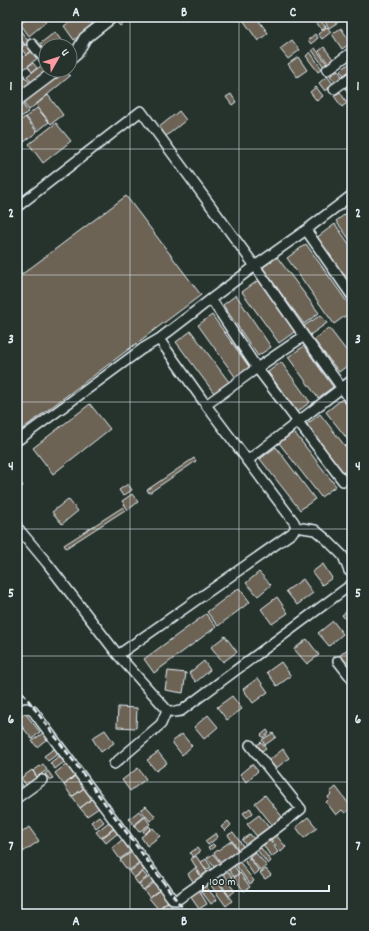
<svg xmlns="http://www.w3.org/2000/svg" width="369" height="931" viewBox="0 0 369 931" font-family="Dekko,sans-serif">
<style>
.building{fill:#6c6455;stroke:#e8f1f8}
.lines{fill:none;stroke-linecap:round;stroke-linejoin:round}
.minor-casing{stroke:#e8f1f8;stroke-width:12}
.tertiary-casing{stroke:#e8f1f8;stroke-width:14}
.minor{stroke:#26332d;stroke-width:9}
.tertiary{stroke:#26332d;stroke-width:11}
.rail{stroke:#e8f1f8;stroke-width:2.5;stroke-dasharray:6 3;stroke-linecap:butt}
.grid{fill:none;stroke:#e8f1f8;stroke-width:1;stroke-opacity:0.55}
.neatline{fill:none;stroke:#e8f1f8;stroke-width:1.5}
.grid-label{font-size:13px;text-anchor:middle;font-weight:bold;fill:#e8f1f8}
</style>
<rect width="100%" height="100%" fill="#26332d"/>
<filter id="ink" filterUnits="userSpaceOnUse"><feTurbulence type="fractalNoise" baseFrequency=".025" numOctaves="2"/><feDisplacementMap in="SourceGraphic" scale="8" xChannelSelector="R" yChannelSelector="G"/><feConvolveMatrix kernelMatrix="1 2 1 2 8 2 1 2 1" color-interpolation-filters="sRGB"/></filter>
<g filter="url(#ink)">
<path class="building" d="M 26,17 L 42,17 L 46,22 L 29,36 L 19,22 Z
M 77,17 L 88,17 L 94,25 L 74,40 L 64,26 Z
M 90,17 L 104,17 L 96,23 Z
M 118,17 L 131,17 L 120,26 L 115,20 Z
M 241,17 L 256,17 L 268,33 L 258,41 Z
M 322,17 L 346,17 L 329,28 Z
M 318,18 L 326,27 L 322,30 L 315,21 Z
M 17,26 L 29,42 L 25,45 L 17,34 Z
M 327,27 L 331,32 L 322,39 L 318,34 Z
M 341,28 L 351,43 L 342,49 L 332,34 Z
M 55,32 L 63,43 L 59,46 L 46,46 L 46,56 L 37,46 Z
M 315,34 L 318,38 L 311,44 L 308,40 Z
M 17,35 L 24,44 L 17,50 Z
M 292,40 L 300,50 L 288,59 L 280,49 Z
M 29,42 L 34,49 L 26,55 L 21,48 Z
M 324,47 L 333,59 L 328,63 L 319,51 Z
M 315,48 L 327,64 L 324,67 L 312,50 Z
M 33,50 L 39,57 L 24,69 L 18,61 Z
M 310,52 L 322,69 L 318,72 L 306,56 Z
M 298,57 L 307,70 L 297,77 L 288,64 Z
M 33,63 L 37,68 L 32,72 L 28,66 Z
M 45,63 L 46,70 L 51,70 L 33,85 L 27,76 Z
M 350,63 L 352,66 L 352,72 L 346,77 L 340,71 Z
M 19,68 L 25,76 L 19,80 L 17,77 L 17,69 Z
M 63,70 L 65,70 L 70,76 L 29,110 L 23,103 Z
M 338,70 L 343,78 L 336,83 L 330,76 Z
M 327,76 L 334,85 L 325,91 L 319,83 Z
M 25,77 L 32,85 L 24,91 L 18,83 Z
M 352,83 L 352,94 L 350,96 L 345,88 Z
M 316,87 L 323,96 L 317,101 L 310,92 Z
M 340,92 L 347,103 L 342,107 L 334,96 Z
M 231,94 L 236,102 L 232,105 L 226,97 Z
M 48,95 L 63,115 L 51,124 L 36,105 Z
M 22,104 L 28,112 L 17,120 L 17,108 Z
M 37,108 L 49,122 L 38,131 L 26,117 Z
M 179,111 L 186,120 L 165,137 L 158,128 Z
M 25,117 L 37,132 L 24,142 L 17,133 L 17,124 Z
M 56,123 L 71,141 L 43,163 L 29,144 Z
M 126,196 L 201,295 L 21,430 L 17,424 L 17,278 Z
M 352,209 L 352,243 L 336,221 Z
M 335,224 L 352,248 L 352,289 L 316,238 Z
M 306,244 L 352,309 L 352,311 L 334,324 L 287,258 Z
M 277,257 L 319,313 L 304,324 L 262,268 Z
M 260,279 L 297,330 L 279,343 L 242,292 Z
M 236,295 L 271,347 L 258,356 L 223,305 Z
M 212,315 L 250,368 L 236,378 L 198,325 Z
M 321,315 L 327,323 L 310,335 L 304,326 Z
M 329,328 L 352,358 L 352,362 L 339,372 L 314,340 Z
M 191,331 L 229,382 L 214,393 L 176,342 Z
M 304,346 L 333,387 L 318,398 L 288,357 Z
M 281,362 L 310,402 L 297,412 L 268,372 Z
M 342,399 L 352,411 L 352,445 L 326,412 Z
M 90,404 L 110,429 L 53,474 L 33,448 Z
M 320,414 L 352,455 L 352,475 L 348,478 L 306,425 Z
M 294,432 L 336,486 L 321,497 L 279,443 Z
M 276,447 L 315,499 L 300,510 L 260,459 Z
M 194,458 L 196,461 L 149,493 L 147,490 Z
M 17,478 L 23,486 L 17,490 Z
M 128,484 L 132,490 L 123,496 L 119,490 Z
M 132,494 L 138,502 L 128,510 L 122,501 Z
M 68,499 L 78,511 L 62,524 L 52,512 Z
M 123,507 L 125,510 L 66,548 L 64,545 Z
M 323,564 L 332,578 L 322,585 L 312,572 Z
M 259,572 L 271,585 L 258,596 L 246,583 Z
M 303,579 L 313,593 L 297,605 L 286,591 Z
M 239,588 L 250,602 L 218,626 L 207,612 Z
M 277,597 L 288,613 L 272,624 L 261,609 Z
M 352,607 L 352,628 L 342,615 Z
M 206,614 L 216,627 L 154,673 L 144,659 Z
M 333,621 L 343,634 L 329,646 L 318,633 Z
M 225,636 L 237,652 L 223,662 L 211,647 Z
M 307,639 L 319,655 L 307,664 L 294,649 Z
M 352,645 L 352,662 L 346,667 L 338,657 Z
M 204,661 L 210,670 L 196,682 L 189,673 Z
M 281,662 L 291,676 L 277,686 L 267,672 Z
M 352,662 L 352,675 L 346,667 Z
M 168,671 L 186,673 L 183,693 L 165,690 Z
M 258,678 L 268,692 L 253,703 L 243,689 Z
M 232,696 L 242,709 L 227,720 L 217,707 Z
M 118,707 L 137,708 L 136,728 L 117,727 Z
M 24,712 L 40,732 L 32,739 L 17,720 L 17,718 Z
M 208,715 L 218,727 L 204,739 L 194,727 Z
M 105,730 L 114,743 L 101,752 L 92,738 Z
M 267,730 L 269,733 L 263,738 L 261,735 Z
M 43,733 L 48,738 L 37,747 L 32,741 Z
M 273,733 L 276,737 L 265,745 L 262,740 Z
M 182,734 L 192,746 L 182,755 L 172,742 Z
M 261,742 L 266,748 L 262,751 L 257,745 Z
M 55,748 L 59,753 L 48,761 L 44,756 Z
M 283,749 L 289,758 L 274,770 L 267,762 Z
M 158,752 L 167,763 L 156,771 L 147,760 Z
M 59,756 L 64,762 L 55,769 L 50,763 Z
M 43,764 L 47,770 L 37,777 L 33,771 Z
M 67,764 L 75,776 L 64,785 L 55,773 Z
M 252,764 L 258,771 L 246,782 L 240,774 Z
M 138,768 L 146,779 L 130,791 L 122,780 Z
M 32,770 L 37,777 L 26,785 L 21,778 Z
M 48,771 L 53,778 L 50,780 L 45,774 Z
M 75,776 L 84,788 L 72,797 L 64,785 Z
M 17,778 L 26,790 L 17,793 Z
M 336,787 L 352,808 L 345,813 L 342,810 L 336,815 L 326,802 L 329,799 L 328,797 L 331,794 L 330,792 Z
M 84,788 L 92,799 L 80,808 L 72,797 Z
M 265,795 L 283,818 L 273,826 L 255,803 Z
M 92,799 L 99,808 L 87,816 L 80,808 Z
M 146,806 L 156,817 L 150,821 L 141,810 Z
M 250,808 L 253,813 L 247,818 L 243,813 Z
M 139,811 L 144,817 L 134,825 L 129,819 Z
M 259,815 L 271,830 L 259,839 L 247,824 Z
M 99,816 L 104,822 L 96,828 L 91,822 Z
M 145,817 L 150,824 L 139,832 L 134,826 Z
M 308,817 L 317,828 L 304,838 L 296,827 Z
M 228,821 L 231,825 L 225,831 L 221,827 Z
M 109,822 L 114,828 L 101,838 L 96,832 Z
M 149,826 L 151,828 L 145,834 L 143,831 Z
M 29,827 L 39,841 L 20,854 L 17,850 L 17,836 Z
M 153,828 L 160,836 L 147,846 L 141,837 Z
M 114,829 L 118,833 L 106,843 L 102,838 Z
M 233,832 L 245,849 L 240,852 L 228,835 Z
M 216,833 L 218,837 L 208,845 L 205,841 Z
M 250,834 L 254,839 L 246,845 L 242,840 Z
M 275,834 L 286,847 L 281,852 L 270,838 Z
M 269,839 L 278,852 L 271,857 L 263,844 Z
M 122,840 L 131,851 L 120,859 L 112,848 Z
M 231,841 L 239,852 L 222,864 L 214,853 Z
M 213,844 L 215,846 L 210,850 L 208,847 Z
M 197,848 L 200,852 L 193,857 L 190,853 Z
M 261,848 L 271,861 L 268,864 L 257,850 Z
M 132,852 L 140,863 L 128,871 L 120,860 Z
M 255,852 L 267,866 L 261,871 L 249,857 Z
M 213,854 L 221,864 L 215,868 L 207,858 Z
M 196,856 L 208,873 L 202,877 L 191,859 Z
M 249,858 L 259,871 L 254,875 L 245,862 Z
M 206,859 L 211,867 L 206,870 L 201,862 Z
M 239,861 L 254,881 L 250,884 L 235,864 Z
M 232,863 L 239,873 L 234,877 L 227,867 Z
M 140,864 L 144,870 L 134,878 L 129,872 Z
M 195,868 L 202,878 L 194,883 L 188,874 Z
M 266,869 L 271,875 L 265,879 L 260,873 Z
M 227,871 L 233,878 L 229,881 L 223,874 Z
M 143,872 L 147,877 L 138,884 L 134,878 Z
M 240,873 L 250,887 L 244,891 L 234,878 Z
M 149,877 L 153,882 L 143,890 L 139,884 Z
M 215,878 L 232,901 L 226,906 L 209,883 Z
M 226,880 L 235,891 L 229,896 L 221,884 Z
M 154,883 L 159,890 L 149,897 L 144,890 Z
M 204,884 L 217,900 L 211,904 L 199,888 Z
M 160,890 L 168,901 L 158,909 L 149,898 Z
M 199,890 L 207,904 L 199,909 L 190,896 Z
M 168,902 L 173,908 L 165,914 L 160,914 L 158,910 Z
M 175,908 L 179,914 L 167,914 Z"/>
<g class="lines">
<g class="minor-casing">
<path id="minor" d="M 17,19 L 20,17
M 32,44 L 46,61
M 327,70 L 352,52
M 334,89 L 352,76
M 17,207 L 141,111 L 255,266 L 306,230 L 352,195
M 306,230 L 352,296
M 211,299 L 257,368 L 343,481
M 206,405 L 257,368 L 304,336
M 17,441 L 142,349 L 159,339 L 211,299 L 255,266 L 304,336 L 352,402
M 247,461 L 352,380
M 17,527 L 47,563 L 118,655 L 292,533 L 296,527 L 294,522 L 206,405 L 159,339
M 296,527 L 315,530 L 326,539 L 343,556 L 349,571 L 352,572
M 118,655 L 167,710 L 174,712 L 181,711 L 352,584
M 338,661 L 352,679
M 17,711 L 26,708 L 33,711 L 171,897 L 174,900 L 177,900 C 219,870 262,841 301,809 L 250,745
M 114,764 L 161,724 L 167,710
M 17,798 L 42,780
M 17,913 L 18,914"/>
</g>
<g class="tertiary-casing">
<path id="tertiary" d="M 70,59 L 76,54 L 85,38 L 112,17
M 17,100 L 57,70"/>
</g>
<use href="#minor" class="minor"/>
<use href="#tertiary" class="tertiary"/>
<path class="rail" d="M 17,685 L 187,914"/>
</g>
</g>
<path class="grid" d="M 130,17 L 130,914M 239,17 L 239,914M 17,149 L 352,149M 17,275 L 352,275M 17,402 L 352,402M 17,529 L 352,529M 17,656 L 352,656M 17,782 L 352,782"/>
<rect width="369" height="931" fill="none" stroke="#26332d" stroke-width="44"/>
<g transform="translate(58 58) rotate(51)"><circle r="19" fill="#26332d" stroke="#747f7e"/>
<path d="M0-3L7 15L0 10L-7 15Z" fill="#ff9aa2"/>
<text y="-6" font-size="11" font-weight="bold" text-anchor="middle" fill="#e8f1f8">U</text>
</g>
<path d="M203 885v6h126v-6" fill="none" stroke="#e8f1f8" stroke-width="2"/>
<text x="209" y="885" font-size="12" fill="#e8f1f8" stroke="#26332d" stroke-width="3" paint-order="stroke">100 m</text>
<rect x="22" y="22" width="325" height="887" class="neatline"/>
<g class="grid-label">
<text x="76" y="16">A</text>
<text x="184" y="16">B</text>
<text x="293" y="16">C</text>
<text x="11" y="90">1</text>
<text x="358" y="90">1</text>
<text x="11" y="217">2</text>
<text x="358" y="217">2</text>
<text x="11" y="343">3</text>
<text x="358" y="343">3</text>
<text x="11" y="470">4</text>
<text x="358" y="470">4</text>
<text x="11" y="597">5</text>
<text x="358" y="597">5</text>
<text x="11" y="723">6</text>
<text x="358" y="723">6</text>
<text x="11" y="850">7</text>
<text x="358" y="850">7</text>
<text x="76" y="925">A</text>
<text x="184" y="925">B</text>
<text x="293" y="925">C</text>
</g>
</svg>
